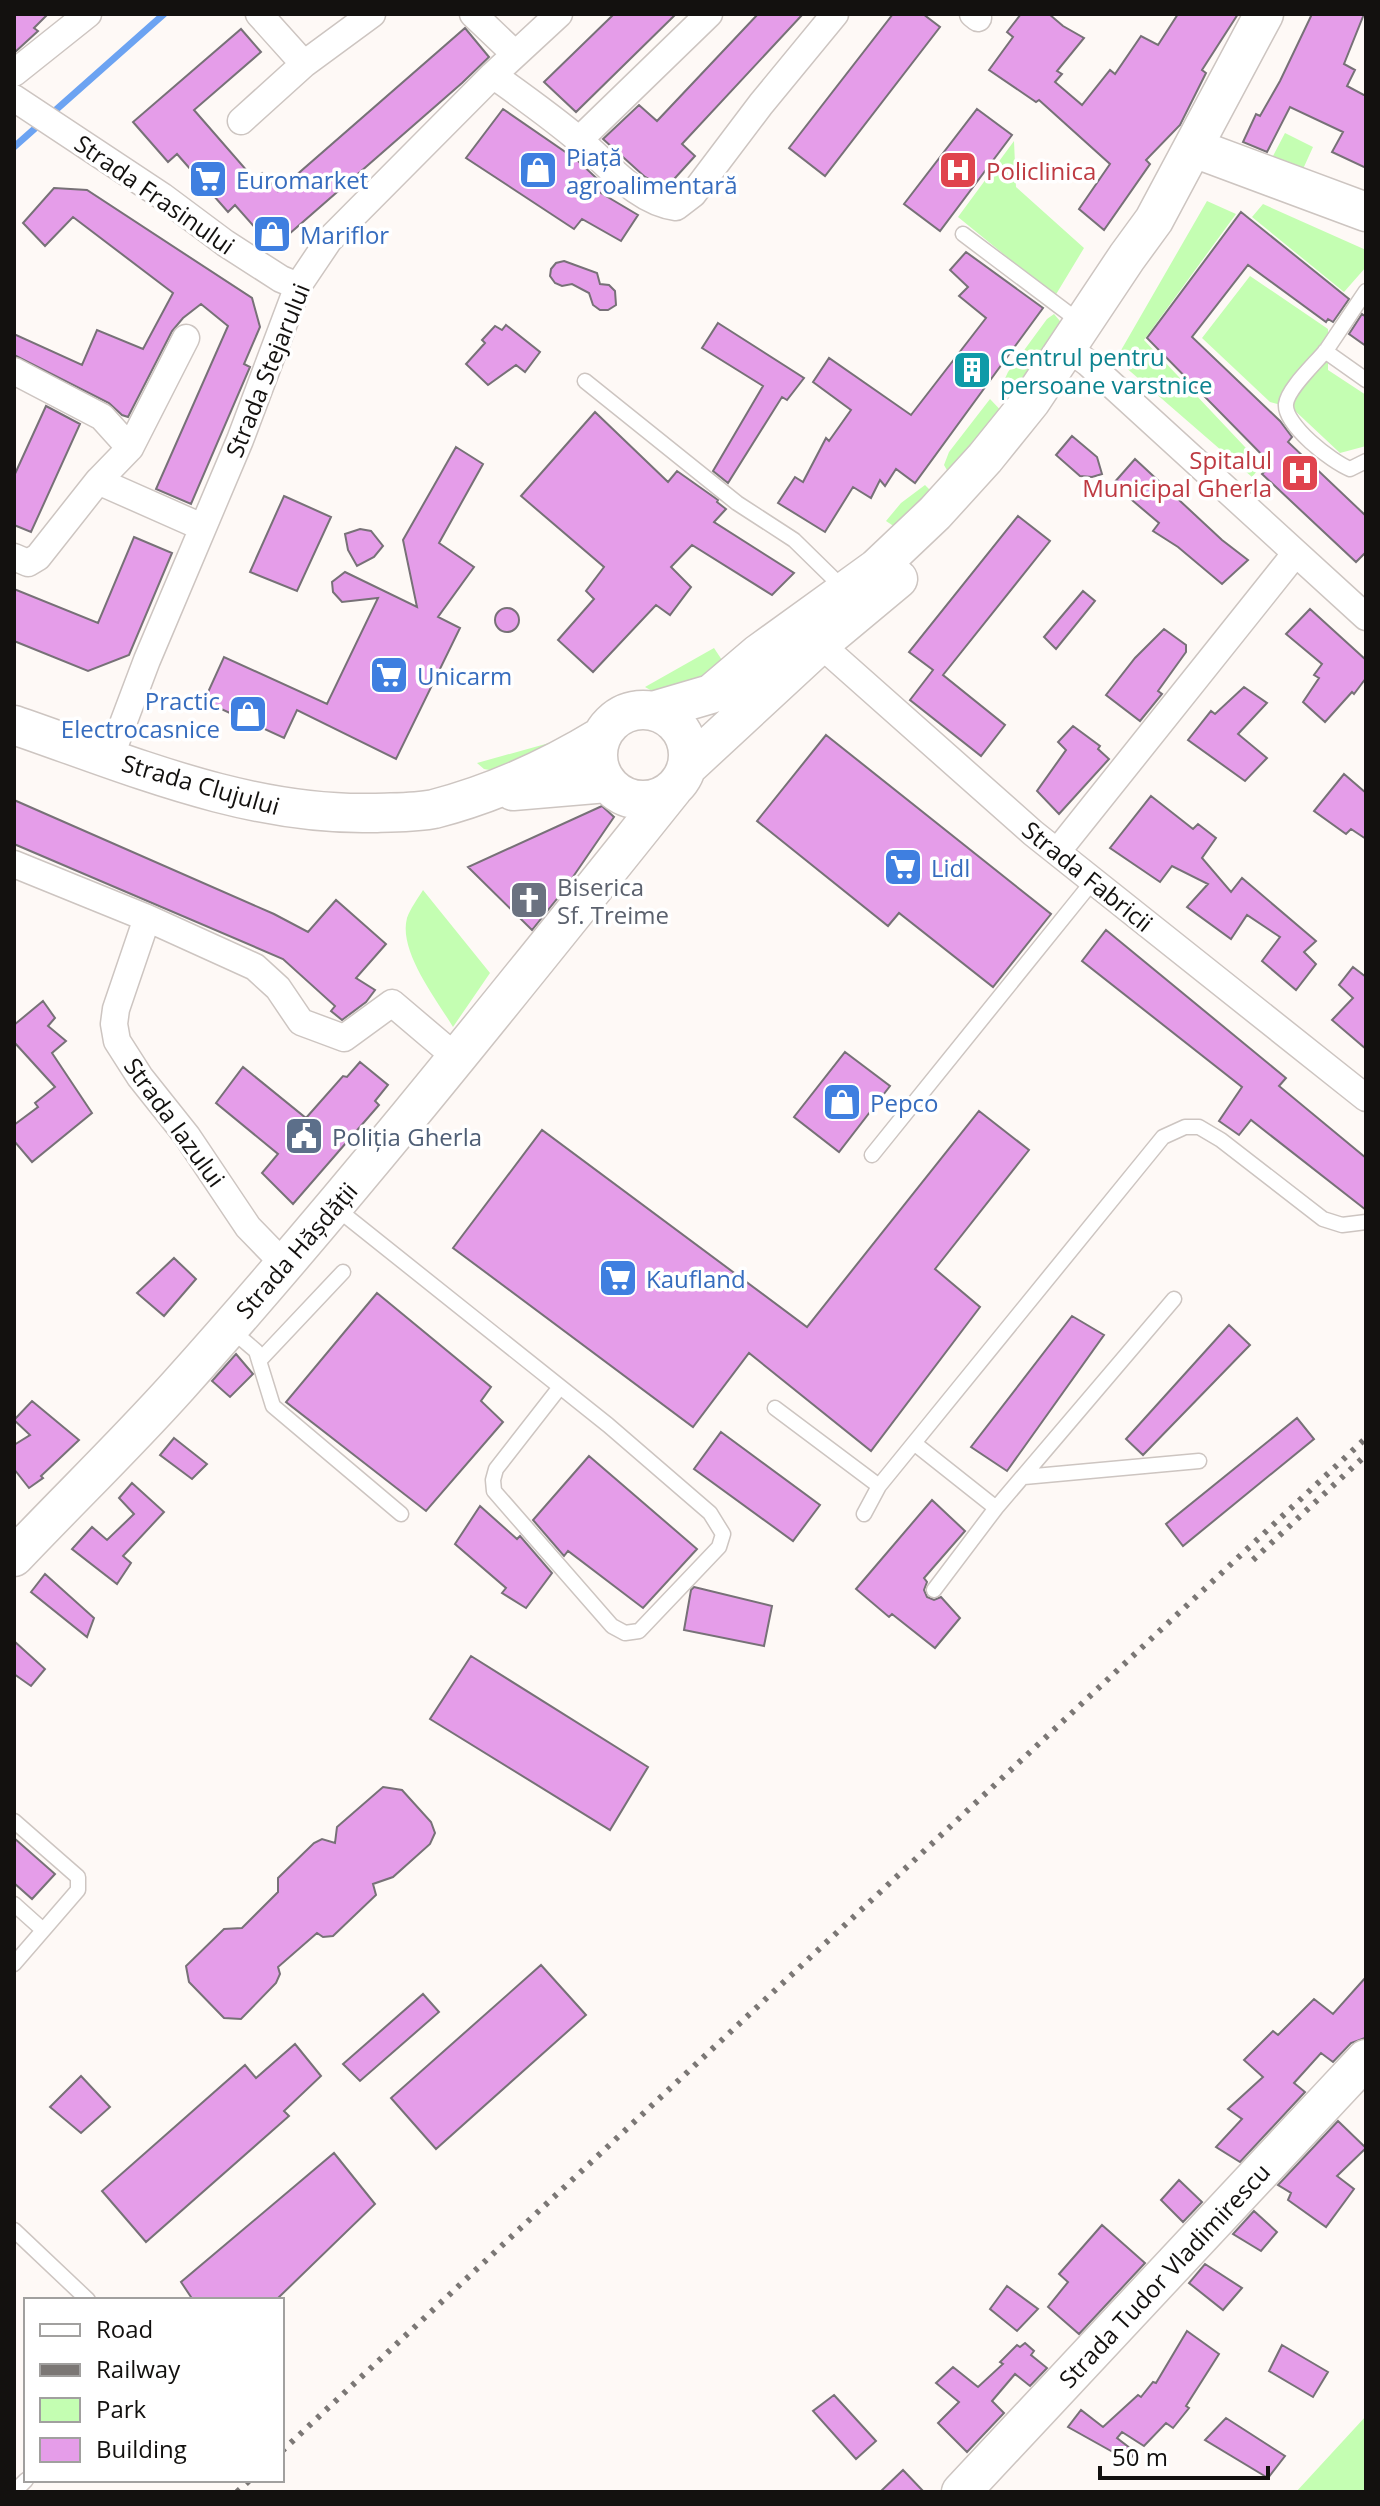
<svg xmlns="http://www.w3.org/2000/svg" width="1380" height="2506" viewBox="0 0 1380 2506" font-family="'Open Sans',sans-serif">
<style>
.green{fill:#c4feb2}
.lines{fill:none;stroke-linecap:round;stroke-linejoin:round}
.stream{stroke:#6ca3f2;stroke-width:7}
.building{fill:#e59de9;stroke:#777177;stroke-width:2}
.lane-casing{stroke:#cdc5c1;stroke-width:17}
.street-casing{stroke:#cdc5c1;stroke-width:29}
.secondary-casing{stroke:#cdc5c1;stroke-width:41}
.lane{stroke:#fff;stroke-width:14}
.street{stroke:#fff;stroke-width:26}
.secondary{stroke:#fff;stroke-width:38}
.rail{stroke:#7b7775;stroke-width:6;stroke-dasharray:4 8;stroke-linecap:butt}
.labels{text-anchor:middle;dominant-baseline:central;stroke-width:7;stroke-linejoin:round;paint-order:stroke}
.shop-label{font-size:24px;fill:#366cbe;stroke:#fff;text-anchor:start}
.health-label{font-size:24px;fill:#be3a42;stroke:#fff;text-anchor:start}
.street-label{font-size:24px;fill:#13110f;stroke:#fff}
.culture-label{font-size:24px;fill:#0d838f;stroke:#fff;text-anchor:start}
.worship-label{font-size:24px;fill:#5b616d;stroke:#fff;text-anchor:start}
.service-label{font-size:24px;fill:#4e5e75;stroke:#fff;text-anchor:start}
</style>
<rect width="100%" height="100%" fill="#fef9f6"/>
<path class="green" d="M 1285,133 L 1313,147 L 1303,169 L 1273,156 Z
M 1014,141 L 1016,187 L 1084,248 L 1055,296 L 958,217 Z
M 1207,201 L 1236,214 L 1144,340 L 1262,465 L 1252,477 L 1116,359 Z
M 1263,204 L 1366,250 L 1366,267 L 1344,292 L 1252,217 Z
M 1250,276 L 1328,329 L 1328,370 L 1366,395 L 1366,446 L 1340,453 L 1292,408 L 1270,402 L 1202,338 Z
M 1054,314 L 1065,327 L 1025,398 L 1011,394 L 1002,385 L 1008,372 L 1047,319 Z
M 990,399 L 1009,419 L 948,472 L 944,465 L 949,452 Z
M 925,485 L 937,497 L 901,531 L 886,521 L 901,503 Z
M 714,648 L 724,663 L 679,696 L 654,692 L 645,687 Z
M 567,738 L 495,771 L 484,769 L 477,763 Z
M 423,890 L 490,973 L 453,1027 C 437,1000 398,951 407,918 C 410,909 418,898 423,890 Z
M 1366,2416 L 1366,2492 L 1296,2492 Z"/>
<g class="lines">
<path class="stream" d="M 14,147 L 164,14"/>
</g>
<path class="building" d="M 14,14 L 48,14 L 34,28 L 38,31 L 14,53 Z
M 614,14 L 676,14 L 576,112 L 544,82 Z
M 758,14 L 803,14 L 682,144 L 695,156 L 666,188 L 645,177 L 603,139 L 639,105 L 657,121 Z
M 893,14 L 923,14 L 940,27 L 825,176 L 789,148 Z
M 1021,14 L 1049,14 L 1063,26 L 1084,38 L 1057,71 L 1062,74 L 1055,82 L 1082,105 L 1110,70 L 1115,74 L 1141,36 L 1158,45 L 1178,14 L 1238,14 L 1202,70 L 1206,73 L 1180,125 L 1146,160 L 1150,164 L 1104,230 L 1079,209 L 1110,164 L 1039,100 L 1036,102 L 989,70 L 1013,37 L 1007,32 Z
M 1312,14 L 1364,14 L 1344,64 L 1355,70 L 1347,86 L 1366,96 L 1366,168 L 1332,152 L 1343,132 L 1290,107 L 1267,152 L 1243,142 L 1256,114 L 1260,116 L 1280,81 Z
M 465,28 L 489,57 L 462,83 L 273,248 L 235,205 L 228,212 L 177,154 L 168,162 L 133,122 L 241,29 L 261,52 L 194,110 L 254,179 L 262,173 L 278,191 Z
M 503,109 L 577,160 L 606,187 L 601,193 L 638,215 L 621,241 L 582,219 L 574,229 L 466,158 Z
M 977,109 L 1012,135 L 940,231 L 904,204 Z
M 54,188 L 87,190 L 252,298 L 260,327 L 244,364 L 250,367 L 191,504 L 156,489 L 228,326 L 201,304 L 183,318 L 172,331 L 128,417 L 122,415 L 109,403 L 14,355 L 14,334 L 82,365 L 97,330 L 143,349 L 173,293 L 73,217 L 45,246 L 23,223 Z
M 1241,212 L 1349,299 L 1333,322 L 1328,319 L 1326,322 L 1248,265 L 1192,337 L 1280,421 L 1292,437 L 1288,442 L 1366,516 L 1366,552 L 1356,562 L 1262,474 L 1272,465 L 1147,338 Z
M 966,252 L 1043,308 L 915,483 L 896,469 L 885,486 L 880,480 L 871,498 L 853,487 L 825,532 L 778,503 L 795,477 L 803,482 L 826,438 L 829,441 L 851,410 L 813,382 L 829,358 L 911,415 L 986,318 L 959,296 L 968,287 L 950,270 Z
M 564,261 L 597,273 L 600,284 L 609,285 L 615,291 L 616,305 L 608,310 L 600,310 L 593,305 L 589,293 L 572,284 L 562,286 L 555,283 L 550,276 L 551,269 L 556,263 Z
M 1362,314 L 1366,317 L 1366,346 L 1349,334 Z
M 718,323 L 804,378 L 787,400 L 782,397 L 728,483 L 713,471 L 763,386 L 702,348 Z
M 506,325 L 540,352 L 525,372 L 516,365 L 488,385 L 466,364 L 485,343 L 482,340 L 495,326 L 502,330 Z
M 46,406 L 80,424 L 31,532 L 14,525 L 14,476 Z
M 595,412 L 668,482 L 677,471 L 718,500 L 717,502 L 726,509 L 714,522 L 794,573 L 772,595 L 692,545 L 671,567 L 691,587 L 670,615 L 656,605 L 593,672 L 558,640 L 594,599 L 586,591 L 604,567 L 521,496 Z
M 1072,436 L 1097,457 L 1102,474 L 1092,477 L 1080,476 L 1056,455 Z
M 456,447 L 483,464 L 439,543 L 474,567 L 438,617 L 460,628 L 396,759 L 297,710 L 284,738 L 204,701 L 224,657 L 327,704 L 378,598 L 342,602 L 333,592 L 332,582 L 345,572 L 417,607 L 403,540 Z
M 1135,459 L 1222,540 L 1248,560 L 1222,584 L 1178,547 L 1153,531 L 1159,523 L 1113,484 Z
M 284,496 L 331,517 L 297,591 L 250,572 Z
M 1018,516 L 1050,541 L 943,675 L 1005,725 L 981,756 L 910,700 L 933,670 L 909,652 Z
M 360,529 L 371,531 L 383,546 L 374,557 L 357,566 L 348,550 L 345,534 Z
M 134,537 L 172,553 L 129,655 L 88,671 L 14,641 L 14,589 L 98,623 Z
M 1083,591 L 1095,601 L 1056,649 L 1044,637 Z
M495 620a12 12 0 1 1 24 0a12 12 0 1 1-24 0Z
M 1310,609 L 1366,660 L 1366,678 L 1354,694 L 1352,692 L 1325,722 L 1303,702 L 1319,678 L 1314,675 L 1322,664 L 1286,634 Z
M 1164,629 L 1186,645 L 1186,652 L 1158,691 L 1162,694 L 1140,721 L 1106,695 L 1135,658 Z
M 1244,687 L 1267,703 L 1238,734 L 1267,758 L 1245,781 L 1188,740 L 1211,711 L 1215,714 Z
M 1073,726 L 1100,746 L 1098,749 L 1109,759 L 1059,814 L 1037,791 L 1066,750 L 1058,742 Z
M 826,735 L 1051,914 L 993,987 L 899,913 L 888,926 L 757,821 Z
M 1344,774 L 1366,793 L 1366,839 L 1351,829 L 1346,834 L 1314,811 Z
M 1151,796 L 1193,829 L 1198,824 L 1216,838 L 1202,858 L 1231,892 L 1242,878 L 1316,941 L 1304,952 L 1316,964 L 1296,990 L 1262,961 L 1280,937 L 1247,915 L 1231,939 L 1187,907 L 1208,884 L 1172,866 L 1160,882 L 1110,848 Z
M 14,800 L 274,914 L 308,932 L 336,900 L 386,944 L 356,978 L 375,990 L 366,1002 L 342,1020 L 331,1011 L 335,1006 L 283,959 L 14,844 Z
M 602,806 L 614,817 L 564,890 L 532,930 L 468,867 Z
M 1106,930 L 1286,1078 L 1279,1086 L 1366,1158 L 1366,1210 L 1251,1120 L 1239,1135 L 1219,1121 L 1242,1087 L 1082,961 Z
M 1353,967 L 1366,977 L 1366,1049 L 1332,1020 L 1353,998 L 1339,985 Z
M 43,1001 L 55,1018 L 48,1026 L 66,1041 L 52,1053 L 92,1113 L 32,1162 L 14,1141 L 14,1125 L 38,1107 L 35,1103 L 55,1087 L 14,1042 L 14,1025 Z
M 845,1052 L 890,1086 L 839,1152 L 794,1117 Z
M 360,1062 L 388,1085 L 375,1101 L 379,1105 L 293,1204 L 262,1173 L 278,1154 L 216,1103 L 243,1067 L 306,1118 L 343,1076 L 347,1077 Z
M 979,1111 L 1029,1150 L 935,1269 L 980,1307 L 871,1451 L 749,1353 L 693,1427 L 453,1248 L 542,1130 L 807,1327 Z
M 174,1258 L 196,1279 L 164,1316 L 137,1293 Z
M 377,1293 L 491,1387 L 481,1401 L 503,1422 L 426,1511 L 286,1402 Z
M 1072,1316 L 1104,1335 L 1007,1471 L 971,1447 Z
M 1229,1325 L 1250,1345 L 1143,1455 L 1126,1439 Z
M 236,1354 L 253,1374 L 230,1397 L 212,1381 Z
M 32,1401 L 79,1440 L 41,1476 L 43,1478 L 29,1488 L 14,1469 L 14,1445 L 30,1435 L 14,1420 Z
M 1297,1418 L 1314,1439 L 1183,1546 L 1166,1524 Z
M 721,1432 L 820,1505 L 793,1541 L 694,1469 Z
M 174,1438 L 207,1464 L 192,1479 L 160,1455 Z
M 589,1456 L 697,1549 L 643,1608 L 568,1551 L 564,1556 L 533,1520 Z
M 132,1483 L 164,1512 L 123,1556 L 131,1563 L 117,1584 L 72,1549 L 92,1527 L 107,1540 L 134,1514 L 119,1498 Z
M 932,1500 L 965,1531 L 924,1578 L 927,1582 L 924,1590 L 927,1597 L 934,1600 L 941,1597 L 960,1618 L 935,1648 L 892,1614 L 889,1617 L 856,1589 Z
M 480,1506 L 517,1539 L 520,1536 L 552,1573 L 526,1608 L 502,1593 L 506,1588 L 455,1544 Z
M 45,1574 L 94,1618 L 87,1637 L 31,1592 Z
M 694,1587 L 772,1606 L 764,1646 L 684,1630 L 691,1590 Z
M 14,1641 L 45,1669 L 31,1686 L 14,1674 Z
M 471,1656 L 648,1767 L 610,1830 L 430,1719 Z
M 383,1787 L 402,1790 L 431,1822 L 435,1833 L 430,1844 L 393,1877 L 373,1884 L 376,1895 L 333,1936 L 323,1937 L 317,1933 L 278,1967 L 280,1974 L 276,1983 L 241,2019 L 224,2018 L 189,1982 L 186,1966 L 224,1929 L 242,1928 L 278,1892 L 278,1878 L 314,1843 L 322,1839 L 335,1843 L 337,1827 Z
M 14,1838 L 55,1874 L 32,1899 L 14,1883 Z
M 541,1965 L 586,2015 L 436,2149 L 391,2098 Z
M 1366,1977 L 1365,2038 L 1351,2043 L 1333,2062 L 1321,2053 L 1294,2083 L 1305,2092 L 1240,2162 L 1216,2147 L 1242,2119 L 1228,2109 L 1263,2077 L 1244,2060 L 1273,2031 L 1278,2035 L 1314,1999 L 1333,2014 Z
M 423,1994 L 439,2012 L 360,2081 L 343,2064 Z
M 295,2044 L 321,2076 L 284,2111 L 289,2116 L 146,2242 L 102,2191 L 245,2065 L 256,2078 Z
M 81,2076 L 110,2107 L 81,2133 L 50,2107 Z
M 1338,2121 L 1366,2148 L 1337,2176 L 1354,2189 L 1326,2227 L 1288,2200 L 1291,2193 L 1278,2185 Z
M 334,2153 L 375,2204 L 276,2300 L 193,2300 L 181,2282 Z
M 1179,2180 L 1202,2202 L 1183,2222 L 1161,2200 Z
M 1254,2211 L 1277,2232 L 1261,2251 L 1233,2234 Z
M 1102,2225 L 1145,2263 L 1079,2334 L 1048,2307 L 1068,2282 L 1059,2274 Z
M 1205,2264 L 1242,2288 L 1223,2310 L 1189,2283 Z
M 1007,2286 L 1038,2309 L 1017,2331 L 990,2309 Z
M 1187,2331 L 1219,2354 L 1186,2406 L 1189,2408 L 1173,2428 L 1166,2423 L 1144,2446 L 1122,2432 L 1117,2438 L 1135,2452 L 1129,2461 L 1068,2427 L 1081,2410 L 1103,2427 L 1138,2395 L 1141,2397 L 1153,2382 L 1156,2383 Z
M 1025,2343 L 1034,2351 L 1031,2355 L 1047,2368 L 1030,2386 L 1015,2374 L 992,2401 L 1004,2413 L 967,2452 L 938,2423 L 959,2402 L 936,2383 L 953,2367 L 978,2387 L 1003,2364 L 1000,2362 L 1017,2345 L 1020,2347 Z
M 1282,2345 L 1328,2372 L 1313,2397 L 1269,2371 Z
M 834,2395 L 876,2441 L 856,2459 L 813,2411 Z
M 1226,2418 L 1285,2456 L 1268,2478 L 1205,2440 Z
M 903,2470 L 924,2492 L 880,2492 Z"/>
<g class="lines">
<g class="lane-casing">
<path id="lane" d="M 963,234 L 1080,322
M 1366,291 C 1353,310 1340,330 1327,349 C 1316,363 1288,388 1286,404 C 1284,425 1332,462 1350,469 L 1366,461
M 1325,351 L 1366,380
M 585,381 L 737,503 L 794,540 L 843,588
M 872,1155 L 1093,881
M 336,1208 L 608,1425 L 710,1513 L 723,1534 L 719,1547 L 639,1631 L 625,1633 L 612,1626 L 494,1491 L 493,1480 L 496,1469 L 560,1387
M 229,1328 L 256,1351 L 273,1406 L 401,1514
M 259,1361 L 343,1272
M 775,1408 L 879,1486
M 914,1443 L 996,1508
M 1024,1477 L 1199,1461
M 864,1514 L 879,1486 L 1163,1137 L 1185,1127 L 1199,1127 L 1221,1140 L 1323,1219 L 1342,1225 L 1366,1222
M 934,1590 L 996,1508 L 1174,1299
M 14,1821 L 78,1877 L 78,1890 L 14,1964
M 14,1904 L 43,1930
M 14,2230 L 88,2300
M 14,2492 L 26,2480"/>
</g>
<g class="street-casing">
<path id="street" d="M 259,14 L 304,64
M 473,14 L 515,54
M 973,14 L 978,18
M 14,73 L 88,14
M 493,75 C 522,96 552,117 579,140 C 608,164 637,202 676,207 L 693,194 L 761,104 L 835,14
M 14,98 L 162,196 L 225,243 L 281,279 L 298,286
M 241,121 L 304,64 L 372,14
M 579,140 L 709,14
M 1068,348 L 1088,363 L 1366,617
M 14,371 L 102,417 L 130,448 L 98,481 L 202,527
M 130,448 L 186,338
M 14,557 L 28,563 L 38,557 L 98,481
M 806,646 L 820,644 L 1033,833 L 1366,1098
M 110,758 L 147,660 L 240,440 L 298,286 L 329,240 L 493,75 L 559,14
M 1057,852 L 1295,554
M 14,864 L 147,918 L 255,967 L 278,988 L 301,1022 L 344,1038 L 392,1003 L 458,1059
M 147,918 L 116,1009 L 114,1024 L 117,1041 L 140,1077 L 187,1136 L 248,1227 L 284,1264"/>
</g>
<g class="secondary-casing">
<path id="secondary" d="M 1194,148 L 1366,212
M598 755a45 45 0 1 1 90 0a45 45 0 1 1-90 0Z
M 653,711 L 711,694 L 758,654 L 877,568 L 935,513 L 985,458 L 1031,401 L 1127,257 L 1154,220 L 1264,14
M 14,725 C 130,765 248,816 373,813 C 393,812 415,813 434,809 C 492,794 551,767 602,736
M 686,768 L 820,644 L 898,579
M 513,791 L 607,783
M 14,1557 C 68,1500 125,1445 178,1386 C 350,1194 511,991 673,789
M 961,2492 L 1366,2059"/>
</g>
<use href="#lane" class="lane"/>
<use href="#street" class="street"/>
<use href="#secondary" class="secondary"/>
<path class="rail" d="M 1253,1560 L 1366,1455
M 282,2451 L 1366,1438
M 237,2492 L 250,2480"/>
</g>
<defs>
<g id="shop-square" transform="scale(2)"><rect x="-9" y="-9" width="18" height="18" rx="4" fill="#3f7fe0" stroke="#fff"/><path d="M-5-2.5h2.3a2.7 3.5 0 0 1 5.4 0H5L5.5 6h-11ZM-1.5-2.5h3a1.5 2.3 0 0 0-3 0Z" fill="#fff"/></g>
<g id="hospital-square" transform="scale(2)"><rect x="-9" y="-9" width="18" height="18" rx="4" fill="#e0444e" stroke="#fff"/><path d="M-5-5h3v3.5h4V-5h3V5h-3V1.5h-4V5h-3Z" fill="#fff"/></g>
<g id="supermarket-square" transform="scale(2)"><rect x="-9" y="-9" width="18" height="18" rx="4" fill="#3f7fe0" stroke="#fff"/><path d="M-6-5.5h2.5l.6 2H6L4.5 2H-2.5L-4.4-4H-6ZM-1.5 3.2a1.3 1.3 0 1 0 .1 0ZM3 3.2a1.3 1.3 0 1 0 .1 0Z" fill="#fff"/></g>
<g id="building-square" transform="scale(2)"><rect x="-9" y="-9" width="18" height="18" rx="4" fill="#0f9aa8" stroke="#fff"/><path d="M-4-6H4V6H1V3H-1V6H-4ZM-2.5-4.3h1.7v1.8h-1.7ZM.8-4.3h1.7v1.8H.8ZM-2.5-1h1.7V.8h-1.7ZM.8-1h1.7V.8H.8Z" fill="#fff"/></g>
<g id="church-square" transform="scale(2)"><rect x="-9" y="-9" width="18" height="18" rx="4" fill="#6b7280" stroke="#fff"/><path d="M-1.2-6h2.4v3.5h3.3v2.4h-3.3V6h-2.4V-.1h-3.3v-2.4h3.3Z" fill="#fff"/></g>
<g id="civic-square" transform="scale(2)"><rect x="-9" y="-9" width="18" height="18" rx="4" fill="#5c6f8a" stroke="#fff"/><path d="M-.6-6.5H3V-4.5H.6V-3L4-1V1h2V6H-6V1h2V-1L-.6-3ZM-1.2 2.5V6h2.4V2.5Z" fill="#fff"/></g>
</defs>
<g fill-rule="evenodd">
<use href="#shop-square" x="538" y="170"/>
<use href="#hospital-square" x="958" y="170"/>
<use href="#supermarket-square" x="208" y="179"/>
<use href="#shop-square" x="272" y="234"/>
<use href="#building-square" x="972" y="370"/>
<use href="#hospital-square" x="1300" y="473"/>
<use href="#supermarket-square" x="389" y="675"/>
<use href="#shop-square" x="248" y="714"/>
<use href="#supermarket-square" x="903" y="867"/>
<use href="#church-square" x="529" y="900"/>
<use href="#shop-square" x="842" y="1102"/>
<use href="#civic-square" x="304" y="1136"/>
<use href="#supermarket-square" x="618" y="1278"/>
</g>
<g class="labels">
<g class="shop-label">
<text x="566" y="156">Piață<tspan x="566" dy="28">agroalimentară</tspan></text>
<text x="236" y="179">Euromarket</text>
<text x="300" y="234">Mariflor</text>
<text x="417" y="675">Unicarm</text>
<text x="220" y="700" text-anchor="end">Practic<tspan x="220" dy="28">Electrocasnice</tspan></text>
<text x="931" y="867">Lidl</text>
<text x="870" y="1102">Pepco</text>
<text x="646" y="1278">Kaufland</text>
</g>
<g class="health-label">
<text x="986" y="170">Policlinica</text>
<text x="1272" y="459" text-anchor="end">Spitalul<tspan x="1272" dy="28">Municipal Gherla</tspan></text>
</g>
<g class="street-label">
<text transform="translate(155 194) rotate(35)">Strada Frasinului</text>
<text transform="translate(267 370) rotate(-68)">Strada Stejarului</text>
<text transform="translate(201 784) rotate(16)">Strada Clujului</text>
<text transform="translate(1088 876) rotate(39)">Strada Fabricii</text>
<text transform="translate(175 1122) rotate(54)">Strada Iazului</text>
<text transform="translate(296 1250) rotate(-49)">Strada Hășdății</text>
<text transform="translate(1164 2275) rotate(-47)">Strada Tudor Vladimirescu</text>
</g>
<g class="culture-label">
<text x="1000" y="356">Centrul pentru<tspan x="1000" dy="28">persoane varstnice</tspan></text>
</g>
<g class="worship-label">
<text x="557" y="886">Biserica<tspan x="557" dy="28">Sf. Treime</tspan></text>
</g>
<g class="service-label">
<text x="332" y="1136">Poliția Gherla</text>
</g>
</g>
<rect width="1380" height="2506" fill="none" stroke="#13110f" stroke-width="32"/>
<rect x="24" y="2298" width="260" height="184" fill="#ffffff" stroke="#a1a09f" stroke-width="2"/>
<rect x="40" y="2324" width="40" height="12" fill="#ffffff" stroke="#a1a09f" stroke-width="2"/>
<text x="96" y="2338" font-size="24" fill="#13110f">Road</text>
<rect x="40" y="2364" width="40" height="12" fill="#7b7775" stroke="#a1a09f" stroke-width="2"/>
<text x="96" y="2378" font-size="24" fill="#13110f">Railway</text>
<rect x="40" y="2398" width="40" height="24" fill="#c4feb2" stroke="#a1a09f" stroke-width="2"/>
<text x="96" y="2418" font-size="24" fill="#13110f">Park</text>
<rect x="40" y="2438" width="40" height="24" fill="#e59de9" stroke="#a1a09f" stroke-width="2"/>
<text x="96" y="2458" font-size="24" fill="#13110f">Building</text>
<path d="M1100 2466v12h168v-12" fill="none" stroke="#13110f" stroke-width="4"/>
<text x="1112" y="2466" font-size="24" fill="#13110f" stroke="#ffffff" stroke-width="6" paint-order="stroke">50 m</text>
</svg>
